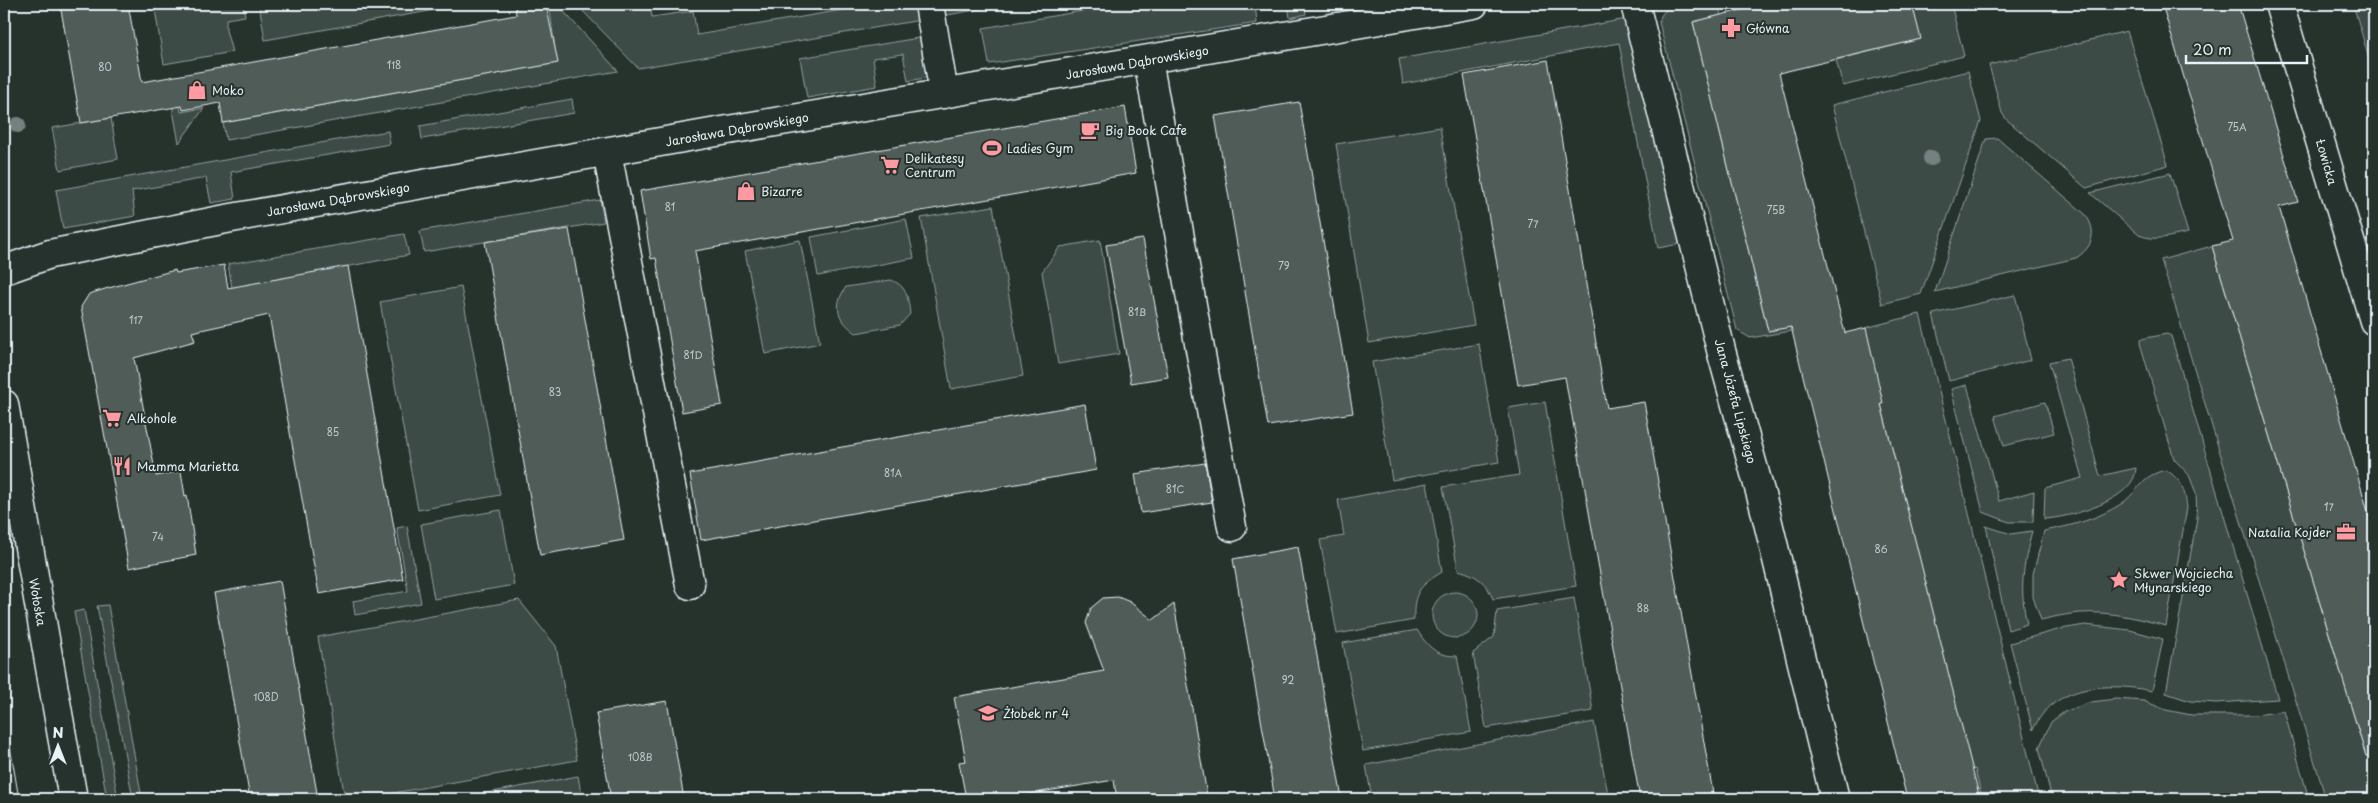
<svg xmlns="http://www.w3.org/2000/svg" width="2378" height="803" viewBox="0 0 2378 803" font-family="'Playpen Sans',sans-serif">
<style>
.green{fill:#3e4b47;stroke:#939ea0}
.building{fill:#505c59;stroke:#e8f1f8}
.lines{fill:none;stroke-linecap:round;stroke-linejoin:round}
.minor-casing{stroke:#e8f1f8;stroke-width:31}
.major-casing{stroke:#e8f1f8;stroke-width:31}
.minor{stroke:#26332d;stroke-width:28}
.major{stroke:#26332d;stroke-width:28}
.tram{stroke:#e8f1f8;stroke-width:1}
.tree{fill:#758080}
.labels{text-anchor:middle;dominant-baseline:central;stroke-width:4;stroke-linejoin:round;paint-order:stroke}
.number-label{font-size:10px;fill:#c2ccd0}
.poi-label{font-size:12px;fill:#e8f1f8;stroke:#26332d;text-anchor:start}
.street-label{font-size:12px;fill:#e8f1f8;stroke:#26332d}
</style>
<rect width="100%" height="100%" fill="#26332d"/>
<filter id="ink" filterUnits="userSpaceOnUse"><feTurbulence type="fractalNoise" baseFrequency=".02" numOctaves="2"/><feDisplacementMap in="SourceGraphic" scale="10" xChannelSelector="R" yChannelSelector="G"/><feConvolveMatrix kernelMatrix="1 2 1 2 8 2 1 2 1" color-interpolation-filters="sRGB"/></filter>
<g filter="url(#ink)">
<path class="green" d="M 154,4 L 243,4 L 245,16 L 226,19 L 226,30 L 232,52 L 164,64 Z
M 259,4 L 469,4 L 265,40 Z
M 549,4 L 557,4 L 618,71 L 226,140 L 223,123 L 557,63 Z
M 576,4 L 650,4 L 652,17 L 693,11 L 697,35 L 854,8 L 854,4 L 918,4 L 921,20 L 638,68 Z
M 940,4 L 1008,4 L 942,16 Z
M 1123,4 L 1255,4 L 1257,23 L 989,64 L 983,28 Z
M 1288,4 L 1304,4 L 1306,14 L 1290,18 Z
M 1686,4 L 1718,4 L 1721,15 L 1693,22 L 1768,331 L 1790,327 L 1791,331 L 1750,338 L 1737,330 L 1659,22 C 1662,7 1674,7 1686,4 Z
M 1912,4 L 1951,4 L 1964,56 L 1843,86 L 1836,60 L 1920,39 Z
M 2353,4 L 2374,4 L 2374,76 Z
M 1627,19 L 1680,244 L 1658,248 L 1619,43 L 1403,84 L 1399,59 Z
M 2127,31 L 2168,165 L 2086,188 L 2006,119 L 2002,113 L 1989,65 Z
M 924,37 L 930,77 L 908,81 L 903,54 L 873,58 L 877,86 L 807,98 L 800,58 Z
M 1968,71 L 1981,121 L 1921,294 L 1882,304 L 1832,105 Z
M 174,77 L 181,112 L 204,108 L 179,143 L 167,78 Z
M 572,99 L 574,113 L 422,139 L 420,126 Z
M 111,118 L 118,159 L 60,170 L 52,128 Z
M 1440,127 L 1474,325 L 1369,343 L 1336,144 Z
M 388,131 L 390,144 L 231,172 L 235,199 L 211,203 L 206,178 L 132,191 L 135,216 L 63,229 L 56,190 Z
M 1997,138 L 2085,214 C 2097,230 2094,247 2076,258 L 1935,292 L 1986,139 Z
M 2170,173 L 2188,233 C 2171,236 2156,242 2139,235 L 2090,193 Z
M 600,200 L 604,222 L 424,252 L 420,231 Z
M 993,206 L 1023,376 L 951,389 L 921,218 Z
M 906,219 L 914,258 L 818,276 L 811,237 Z
M 404,234 L 409,255 L 232,288 L 228,264 Z
M 800,240 L 820,343 L 765,354 L 745,251 Z
M 1100,240 L 1119,354 L 1058,364 L 1042,272 L 1060,247 Z
M 2212,246 L 2366,756 L 2374,754 L 2374,799 L 2326,799 L 2161,260 Z
M 891,280 C 907,286 908,297 910,314 L 900,325 L 856,333 C 838,320 832,307 846,287 Z
M 461,287 L 500,495 L 418,510 L 380,302 Z
M 2015,295 L 2031,360 L 1949,381 L 1933,314 Z
M 1920,314 L 2039,799 L 1982,799 L 1975,769 L 1972,770 L 1881,404 L 1865,328 Z
M 2167,334 L 2171,336 L 2278,699 L 2216,703 L 2190,701 L 2166,693 L 2197,518 L 2196,493 L 2189,475 L 2174,459 L 2140,343 L 2141,339 Z
M 1479,344 L 1499,462 L 1392,480 L 1372,362 Z
M 2068,358 L 2100,476 L 2136,468 C 2136,500 2069,518 2044,519 L 2045,488 L 2082,478 L 2049,362 Z
M 1967,385 L 1999,501 L 2034,491 L 2033,522 L 2009,522 L 1983,512 L 1951,389 Z
M 1545,402 L 1576,586 L 1493,599 C 1487,582 1475,574 1458,570 L 1443,487 L 1519,475 L 1508,408 Z
M 2045,402 L 2054,433 L 2004,446 L 1995,416 Z
M 2166,470 C 2182,480 2185,490 2187,508 L 2166,626 C 2138,618 2109,611 2080,613 C 2067,614 2053,617 2041,620 L 2033,597 L 2033,574 L 2044,531 C 2071,526 2098,519 2121,504 C 2141,490 2139,476 2166,470 Z
M 1427,483 L 1442,572 C 1419,586 1413,593 1414,620 L 1337,634 L 1320,540 L 1344,536 L 1338,500 Z
M 501,510 L 514,585 L 434,599 L 421,524 Z
M 407,526 L 421,603 L 355,615 L 353,601 L 408,591 L 397,528 Z
M 1986,526 L 2011,534 L 2032,531 C 2023,566 2019,589 2027,624 L 2008,630 Z
M1432 615a23 23 0 1 1 46 0a23 23 0 1 1-46 0Z
M 1574,598 L 1593,711 L 1486,728 L 1473,653 L 1494,637 L 1497,611 Z
M 519,600 L 556,646 L 577,760 L 360,799 L 345,799 L 318,637 Z
M 108,605 L 142,799 L 133,799 L 97,606 Z
M 84,610 L 118,799 L 107,799 L 74,612 Z
M 2085,625 L 2130,630 L 2163,639 L 2152,691 C 2109,682 2053,684 2033,730 L 2010,643 L 2061,629 Z
M 1417,630 C 1428,647 1436,656 1457,656 L 1471,732 L 1363,751 L 1343,643 Z
M 2116,699 L 2144,701 L 2166,710 L 2191,715 L 2255,715 L 2284,711 L 2309,799 L 2052,799 L 2039,748 L 2051,722 L 2064,712 L 2091,702 Z
M 1594,722 L 1609,799 L 1372,799 L 1366,765 Z
M 578,776 L 582,799 L 455,799 Z"/>
<path class="building" d="M 60,4 L 128,4 L 142,82 L 516,15 L 515,4 L 546,4 L 558,63 L 223,123 L 220,103 L 183,110 L 182,106 L 81,123 Z
M 1765,4 L 1912,4 L 1921,39 L 1779,73 L 1845,333 L 1866,328 L 1883,403 L 1881,404 L 1980,799 L 1907,799 L 1791,327 L 1768,331 L 1693,22 Z
M 2162,4 L 2238,4 L 2298,202 L 2279,207 L 2374,532 L 2374,754 L 2366,756 L 2212,246 L 2233,241 Z
M 1548,60 L 1607,408 L 1644,402 L 1714,799 L 1640,799 L 1565,377 L 1518,385 L 1464,75 Z
M 1299,102 L 1353,413 L 1268,426 L 1215,116 Z
M 1125,107 L 1136,173 L 695,251 L 722,405 L 682,412 L 656,258 L 651,259 L 640,191 Z
M 569,229 L 624,540 L 540,555 L 485,242 Z
M 1143,239 L 1168,377 L 1131,383 L 1106,245 Z
M 224,265 L 228,288 L 348,266 L 403,579 L 319,594 L 269,315 L 192,332 L 195,341 L 134,358 L 156,476 L 181,471 L 185,496 L 187,495 L 196,555 L 129,568 L 81,307 L 89,294 L 105,289 L 175,270 L 176,273 Z
M 1085,404 L 1096,470 L 701,540 L 690,474 Z
M 1205,463 L 1212,502 L 1141,513 L 1135,474 Z
M 1298,547 L 1342,799 L 1275,799 L 1233,559 Z
M 280,581 L 318,799 L 250,799 L 214,593 Z
M 1118,597 L 1130,602 L 1153,620 L 1174,604 L 1207,795 L 1181,799 L 1117,799 L 1114,780 L 999,799 L 966,799 L 959,762 L 966,761 L 954,697 L 1104,671 L 1086,623 L 1091,608 L 1103,598 Z
M 667,701 L 684,799 L 611,799 L 596,713 Z"/>
<g class="lines">
<g class="minor-casing">
<path id="minor" d="M 929,4 L 944,94
M 1635,4 L 1722,354 L 1764,506 L 1835,799
M 2279,4 L 2374,321
M 1148,60 L 1232,527
M 607,152 L 690,585
M 4,270 L 50,254 L 226,219 L 728,130 L 1474,4"/>
</g>
<g class="major-casing">
<path id="major" d="M 4,404 L 73,799"/>
</g>
<use href="#minor" class="minor"/>
<use href="#major" class="major"/>
<path class="tram" d="M 4,711 L 19,799"/>
</g>
<g class="tree">
<circle cx="18" cy="125" r="8"/>
<circle cx="1931" cy="158" r="8"/>
</g>
</g>
<defs>
<g id="pharmacy-bare" transform="scale(1.5)"><path d="M-2-6h4v4h4v4h-4v4h-4v-4h-4v-4h4Z" fill="#ff9aa2" stroke="#26332d" stroke-width="2.5" paint-order="stroke"/></g>
<g id="shop-bare" transform="scale(1.5)"><path d="M-5-2.5h2.3a2.7 3.5 0 0 1 5.4 0H5L5.5 6h-11ZM-1.5-2.5h3a1.5 2.3 0 0 0-3 0Z" fill="#ff9aa2" stroke="#26332d" stroke-width="2.5" paint-order="stroke"/></g>
<g id="cafe-bare" transform="scale(1.5)"><path d="M-5.5-4.5H6V0H3Q3 3.5 0 3.5H-2.5Q-5.5 3.5-5.5 0ZM3-3.2v2h1.7v-2ZM-6 4.5H4V6H-6Z" fill="#ff9aa2" stroke="#26332d" stroke-width="2.5" paint-order="stroke"/></g>
<g id="stadium-bare" transform="scale(1.5)"><path d="M0-5a6.5 5 0 1 0 0 10a6.5 5 0 1 0 0-10ZM-3.5-1.8h7v3.6h-7Z" fill="#ff9aa2" stroke="#26332d" stroke-width="2.5" paint-order="stroke"/></g>
<g id="supermarket-bare" transform="scale(1.5)"><path d="M-6-5.5h2.5l.6 2H6L4.5 2H-2.5L-4.4-4H-6ZM-1.5 3.2a1.3 1.3 0 1 0 .1 0ZM3 3.2a1.3 1.3 0 1 0 .1 0Z" fill="#ff9aa2" stroke="#26332d" stroke-width="2.5" paint-order="stroke"/></g>
<g id="restaurant-bare" transform="scale(1.5)"><path d="M-5-6h1v4h1v-4h1v4h1v-4h1v5L-1.5 .5V6h-2V.5L-5-1ZM5-6V6H3V1.5H1.5Q1.5-4 5-6Z" fill="#ff9aa2" stroke="#26332d" stroke-width="2.5" paint-order="stroke"/></g>
<g id="office-bare" transform="scale(1.5)"><path d="M-6-3h4V-5.5h4V-3h4V5H-6ZM-1-4.5V-3h2v-1.5ZM-6 0V1H6V0Z" fill="#ff9aa2" stroke="#26332d" stroke-width="2.5" paint-order="stroke"/></g>
<g id="sight-bare" transform="scale(1.5)"><path d="M0-6L1.8-2.2L6-1.7L2.9 1.2L3.7 5.4L0 3.3L-3.7 5.4L-2.9 1.2L-6-1.7L-1.8-2.2Z" fill="#ff9aa2" stroke="#26332d" stroke-width="2.5" paint-order="stroke"/></g>
<g id="school-bare" transform="scale(1.5)"><path d="M0-5L7-2L0 1L-7-2ZM-4 1L0 2.5L4 1V4Q0 6-4 4Z" fill="#ff9aa2" stroke="#26332d" stroke-width="2.5" paint-order="stroke"/></g>
</defs>
<g fill-rule="evenodd">
<use href="#pharmacy-bare" x="1731" y="28"/>
<use href="#shop-bare" x="197" y="90"/>
<use href="#cafe-bare" x="1090" y="130"/>
<use href="#stadium-bare" x="992" y="148"/>
<use href="#supermarket-bare" x="890" y="165"/>
<use href="#shop-bare" x="746" y="191"/>
<use href="#supermarket-bare" x="112" y="418"/>
<use href="#restaurant-bare" x="122" y="466"/>
<use href="#office-bare" x="2346" y="532"/>
<use href="#sight-bare" x="2119" y="580"/>
<use href="#school-bare" x="988" y="713"/>
</g>
<g class="labels">
<g class="number-label">
<text x="394" y="64">118</text>
<text x="105" y="66">80</text>
<text x="2237" y="126">75A</text>
<text x="670" y="206">81</text>
<text x="1776" y="209">75B</text>
<text x="1533" y="223">77</text>
<text x="1284" y="265">79</text>
<text x="1137" y="311">81B</text>
<text x="136" y="319">117</text>
<text x="693" y="354">81D</text>
<text x="555" y="391">83</text>
<text x="333" y="431">85</text>
<text x="893" y="472">81A</text>
<text x="1175" y="488">81C</text>
<text x="2329" y="506">17</text>
<text x="158" y="536">74</text>
<text x="1881" y="548">86</text>
<text x="1643" y="607">88</text>
<text x="1288" y="679">92</text>
<text x="266" y="696">108D</text>
<text x="640" y="756">108B</text>
</g>
<g class="poi-label">
<text x="1746" y="28">Główna</text>
<text x="212" y="90">Moko</text>
<text x="1105" y="130">Big Book Cafe</text>
<text x="1007" y="148">Ladies Gym</text>
<text x="905" y="158">Delikatesy<tspan x="905" dy="14">Centrum</tspan></text>
<text x="761" y="191">Bizarre</text>
<text x="127" y="418">Alkohole</text>
<text x="137" y="466">Mamma Marietta</text>
<text x="2331" y="532" text-anchor="end">Natalia Kojder</text>
<text x="2134" y="573">Skwer Wojciecha<tspan x="2134" dy="14">Młynarskiego</tspan></text>
<text x="1003" y="713">Żłobek nr 4</text>
</g>
<g class="street-label">
<text transform="translate(1137 62) rotate(-10)">Jarosława Dąbrowskiego</text>
<text transform="translate(737 129) rotate(-10)">Jarosława Dąbrowskiego</text>
<text transform="translate(2327 162) rotate(74)">Łowicka</text>
<text transform="translate(338 199) rotate(-10)">Jarosława Dąbrowskiego</text>
<text transform="translate(1736 401) rotate(75)">Jana Józefa Lipskiego</text>
<text transform="translate(38 602) rotate(80)">Wołoska</text>
</g>
</g>
<rect width="2378" height="803" fill="none" stroke="#26332d" stroke-width="20"/>
<rect x="10" y="10" width="2358" height="783" fill="none" stroke="#e8f1f8" stroke-width="2" filter="url(#ink)"/>
<g transform="translate(58 746)" stroke="#26332d" stroke-width="4" paint-order="stroke">
<path d="M0-4L9 19L0 12L-9 19Z" fill="#e8f1f8"/>
<text y="-8" font-size="14" font-weight="bold" text-anchor="middle" fill="#e8f1f8">N</text>
</g>
<path d="M2186 55v8h121v-8" fill="none" stroke="#e8f1f8" stroke-width="2.5"/>
<text x="2193" y="55" font-size="15" fill="#e8f1f8" stroke="#26332d" stroke-width="4" paint-order="stroke">20 m</text>
</svg>
